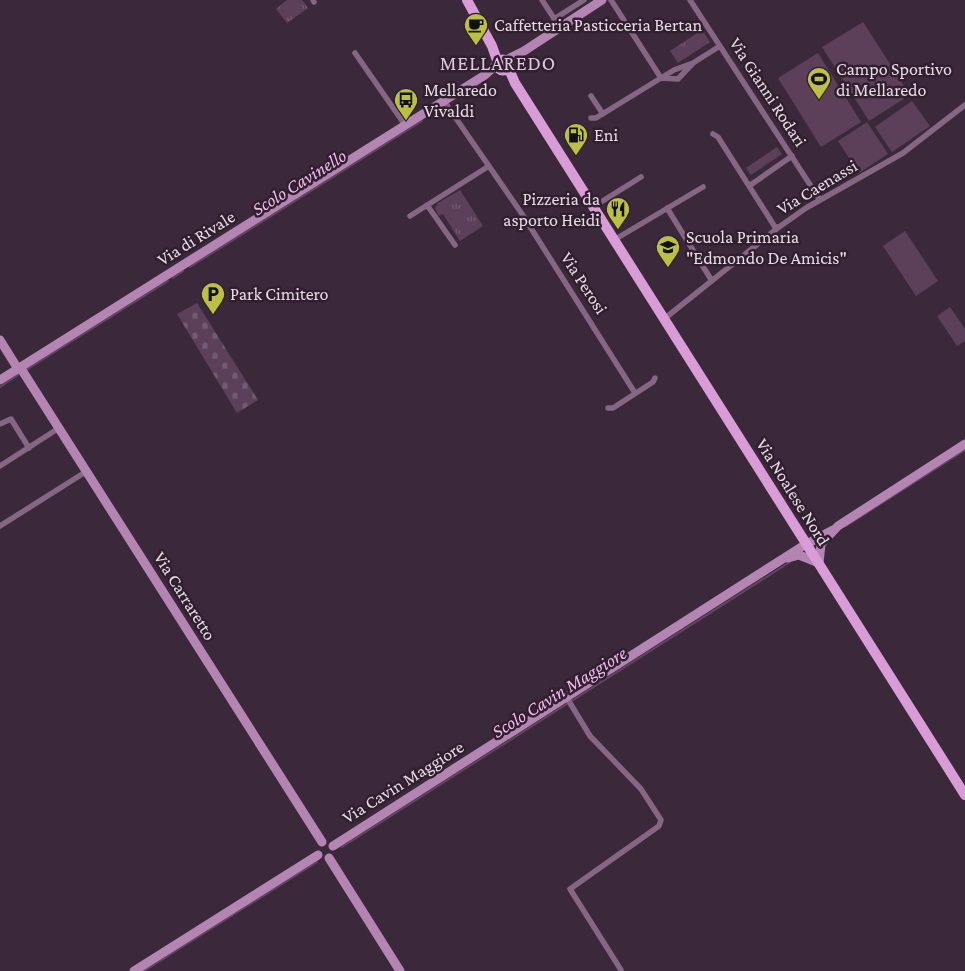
<svg xmlns="http://www.w3.org/2000/svg" width="965" height="971" viewBox="0 0 965 971" font-family="'Crimson Pro',serif">
<style>
.grass{fill:url(#grass-tufts)}
.cemetery{fill:url(#cemetery-stones)}
.pitch{fill:#5c405a}
.lines{fill:none;stroke-linecap:round;stroke-linejoin:round}
.stream{stroke:#5f485f;stroke-width:2}
.street{stroke:#856783;stroke-width:5.5}
.secondary{stroke:#b485b2;stroke-width:9}
.primary{stroke:#d99cd6;stroke-width:10}
.labels{text-anchor:middle;dominant-baseline:central;stroke-width:5;stroke-linejoin:round;paint-order:stroke}
.poi-label{font-size:18px;fill:#e7dbe6;stroke:#311f30;text-anchor:start}
.street-label{font-size:18px;fill:#e7dbe6;stroke:#311f30}
.water-label{font-size:19px;font-style:italic;fill:#f2baef;stroke:#311f30}
.quarter-label{font-size:20px;letter-spacing:1px;fill:#e0c8de;stroke:#311f30}
</style>
<defs>
<pattern id="grass-tufts" width="24" height="20" patternUnits="userSpaceOnUse" patternTransform="scale(1.25)"><rect width="24" height="20" fill="#5c405a"/><path d="M3 7l-1-3M5 7V3M7 7l1-3M15 17l-1-3M17 17v-4M19 17l1-3" fill="none" stroke="#735b72"/></pattern>
<pattern id="cemetery-stones" width="16" height="16" patternUnits="userSpaceOnUse" patternTransform="scale(1.25)"><rect width="16" height="16" fill="#5c405a"/><path d="M2 7V4a2 2 0 0 1 4 0v3zM10 15v-3a2 2 0 0 1 4 0v3z" fill="#735b72"/></pattern>
</defs>
<rect width="100%" height="100%" fill="#3b293b"/>
<path class="grass" d="M 287,0 L 302,0 L 308,8 L 287,23 L 276,9 Z
M 702,30 L 710,42 L 678,63 L 670,51 Z
M 777,147 L 782,154 L 751,175 L 746,168 Z
M 460,190 L 483,226 L 460,241 L 443,214 L 439,216 L 435,208 L 438,203 Z"/>
<path class="cemetery" d="M 197,303 L 258,400 L 237,413 L 177,314 Z"/>
<path class="pitch" d="M 863,22 L 910,95 L 869,121 L 822,47 Z
M 818,53 L 861,122 L 821,147 L 778,78 Z
M 912,101 L 930,126 L 892,152 L 875,127 Z
M 867,122 L 888,154 L 859,173 L 838,141 Z
M 905,231 L 938,281 L 916,296 L 883,246 Z
M 950,307 L 965,329 L 965,341 L 957,346 L 937,316 Z"/>
<g class="lines">
<path class="stream" d="M 190,267 L 422,121
M 173,278 L 183,271
M 26,370 L 168,281
M 0,387 L 21,373
M 846,526 L 965,450
M 342,847 L 790,562
M 144,971 L 317,862"/>
<path class="street" d="M 313,0 L 314,2
M 542,0 L 559,26
M 611,0 L 661,78
M 690,0 L 820,200
M 554,19 L 584,0
M 355,53 L 405,125
M 661,78 L 678,79 L 693,63 L 720,46
M 591,96 L 603,114
M 444,101 L 522,214 L 635,393
M 591,118 L 596,118 L 674,70 L 693,63
M 713,134 L 718,137 L 775,227 L 779,227
M 749,186 L 792,156
M 427,205 L 455,245
M 593,207 L 641,177
M 667,208 L 712,281
M 410,216 L 489,166
M 614,240 L 703,187
M 664,319 L 779,227 L 806,208 L 903,153 L 965,105
M 608,408 L 613,408 L 653,382 L 655,378
M 0,424 L 11,419 L 29,448
M 0,466 L 59,428
M 0,526 L 87,471
M 567,698 L 590,736 L 641,789 L 661,820 L 659,826 L 570,889 L 621,970"/>
<path class="secondary" d="M 506,60 L 524,51 L 602,0
M 0,340 L 18,369
M 20,367 L 322,842
M 0,380 L 485,75 L 497,64
M 788,558 L 799,555 L 819,563 L 821,544 L 838,526 L 965,444
M 333,846 L 803,546 L 833,530
M 329,858 L 400,971
M 134,971 L 318,855"/>
<path class="primary" d="M 467,0 L 492,46 L 498,63
M497.5 65a5.5 5.5 0 1 1 11 0a5.5 5.5 0 1 1-11 0Z
M 508,67 L 515,83 L 965,795"/>
</g>
<defs>
<g id="cafe-pin" transform="scale(1.25)"><path d="M0 17L-7.5 6A9.5 9.5 0 1 1 7.5 6Z" fill="#bbc045" stroke="#311f30"/><path d="M-5.5-4.5H6V0H3Q3 3.5 0 3.5H-2.5Q-5.5 3.5-5.5 0ZM3-3.2v2h1.7v-2ZM-6 4.5H4V6H-6Z" fill="#111"/></g>
<g id="stadium-pin" transform="scale(1.25)"><path d="M0 17L-7.5 6A9.5 9.5 0 1 1 7.5 6Z" fill="#bbc045" stroke="#311f30"/><path d="M0-5a6.5 5 0 1 0 0 10a6.5 5 0 1 0 0-10ZM-3.5-1.8h7v3.6h-7Z" fill="#111"/></g>
<g id="bus-pin" transform="scale(1.25)"><path d="M0 17L-7.5 6A9.5 9.5 0 1 1 7.5 6Z" fill="#bbc045" stroke="#311f30"/><path d="M-5-6H5V4H4V6H2V4H-2V6H-4V4H-5ZM-3.5-4V0h7V-4ZM-3.5 1.2v1.5H-2V1.2ZM2 1.2v1.5H3.5V1.2Z" fill="#111"/></g>
<g id="fuel-pin" transform="scale(1.25)"><path d="M0 17L-7.5 6A9.5 9.5 0 1 1 7.5 6Z" fill="#bbc045" stroke="#311f30"/><path d="M-5.5-6h7V0h2V4h1.3V-2.5L3-4.5l.8-.8L6-3V5H2.5V1h-1V6h-7ZM-4.2-4.7v3.2H.2V-4.7Z" fill="#111"/></g>
<g id="restaurant-pin" transform="scale(1.25)"><path d="M0 17L-7.5 6A9.5 9.5 0 1 1 7.5 6Z" fill="#bbc045" stroke="#311f30"/><path d="M-5-6h1v4h1v-4h1v4h1v-4h1v5L-1.5 .5V6h-2V.5L-5-1ZM5-6V6H3V1.5H1.5Q1.5-4 5-6Z" fill="#111"/></g>
<g id="school-pin" transform="scale(1.25)"><path d="M0 17L-7.5 6A9.5 9.5 0 1 1 7.5 6Z" fill="#bbc045" stroke="#311f30"/><path d="M0-5L7-2L0 1L-7-2ZM-4 1L0 2.5L4 1V4Q0 6-4 4Z" fill="#111"/></g>
<g id="parking-pin" transform="scale(1.25)"><path d="M0 17L-7.5 6A9.5 9.5 0 1 1 7.5 6Z" fill="#bbc045" stroke="#311f30"/><path d="M-3.5-5.5H1a3.5 3.5 0 0 1 0 7H-1V5.5H-3.5ZM-1-3.4V-.6H.8a1.4 1.4 0 0 0 0-2.8Z" fill="#111"/></g>
</defs>
<g fill-rule="evenodd">
<use href="#cafe-pin" x="476" y="25"/>
<use href="#stadium-pin" x="819" y="79"/>
<use href="#bus-pin" x="406" y="100"/>
<use href="#fuel-pin" x="576" y="135"/>
<use href="#restaurant-pin" x="618" y="209"/>
<use href="#school-pin" x="668" y="247"/>
<use href="#parking-pin" x="213" y="294"/>
</g>
<g class="labels">
<g class="poi-label">
<text x="494" y="25">Caffetteria Pasticceria Bertan</text>
<text x="836" y="69">Campo Sportivo<tspan x="836" dy="21">di Mellaredo</tspan></text>
<text x="424" y="90">Mellaredo<tspan x="424" dy="21">Vivaldi</tspan></text>
<text x="594" y="135">Eni</text>
<text x="600" y="199" text-anchor="end">Pizzeria da<tspan x="600" dy="21">asporto Heidi</tspan></text>
<text x="686" y="237">Scuola Primaria<tspan x="686" dy="21">"Edmondo De Amicis"</tspan></text>
<text x="230" y="294">Park Cimitero</text>
</g>
<g class="street-label">
<text transform="translate(768 92) rotate(57)">Via Gianni Rodari</text>
<text transform="translate(817 187) rotate(-31)">Via Caenassi</text>
<text transform="translate(196 238) rotate(-32)">Via di Rivale</text>
<text transform="translate(584 283) rotate(57)">Via Perosi</text>
<text transform="translate(793 492) rotate(58)">Via Noalese Nord</text>
<text transform="translate(185 596) rotate(58)">Via Carraretto</text>
<text transform="translate(403 782) rotate(-32)">Via Cavin Maggiore</text>
</g>
<g class="water-label">
<text transform="translate(299 182) rotate(-32)">Scolo Cavinello</text>
<text transform="translate(559 692) rotate(-32)">Scolo Cavin Maggiore</text>
</g>
<g class="quarter-label">
<text x="498" y="63">MELLAREDO</text>
</g>
</g>
</svg>
